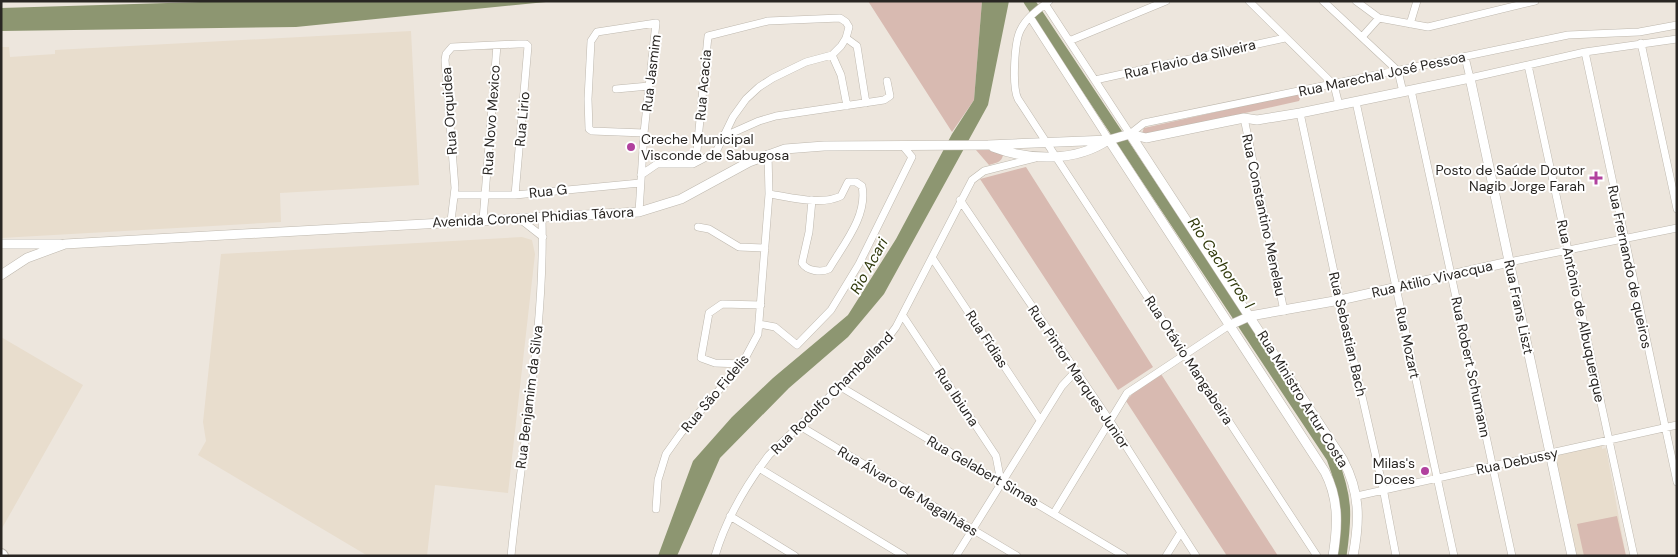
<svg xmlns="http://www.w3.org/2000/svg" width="1678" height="557" viewBox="0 0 1678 557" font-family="'DM Sans',sans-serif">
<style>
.built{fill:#e8ddcd}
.green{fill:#d8bab1}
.water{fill:#8d9671}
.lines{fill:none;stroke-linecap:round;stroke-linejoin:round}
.river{stroke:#8d9671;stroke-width:11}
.minor-casing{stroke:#beb8ae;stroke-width:8}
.tertiary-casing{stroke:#beb8ae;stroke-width:10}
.trunk-casing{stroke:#beb8ae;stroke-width:14}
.minor{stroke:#fff;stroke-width:7}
.tertiary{stroke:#fff;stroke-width:9}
.trunk{stroke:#fff;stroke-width:12}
.poi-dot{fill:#b1419e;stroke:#fff;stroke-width:2}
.labels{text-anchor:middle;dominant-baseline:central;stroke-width:4;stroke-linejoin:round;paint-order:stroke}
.street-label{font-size:14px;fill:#292623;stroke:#fff}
.poi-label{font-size:14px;fill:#292623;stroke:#fff;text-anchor:end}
.water-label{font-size:15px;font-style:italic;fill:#30390b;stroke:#fff}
</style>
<rect width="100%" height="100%" fill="#ede6dd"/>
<path class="built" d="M 411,31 L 419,185 L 280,193 L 281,222 L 1,238 L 1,47 L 9,47 L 10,57 L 55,54 L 55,50 Z
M 522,237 L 532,240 L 535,254 L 508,493 L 435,485 L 427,556 L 368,556 L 198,455 L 206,441 L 203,422 L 221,254 Z
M 1,337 L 83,385 L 1,530 Z
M 1602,445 L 1602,449 L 1606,448 L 1626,556 L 1575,556 L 1553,456 Z"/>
<path class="green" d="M 868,1 L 982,1 L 974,100 L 952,132 Z
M 1297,94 L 1301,96 L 1299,101 L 1146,135 L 1142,133 L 1144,128 Z
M 976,150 L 996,150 L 1003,155 C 1002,162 996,163 989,165 Z
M 1026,167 L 1153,367 L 1118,390 L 980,179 Z
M 1161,374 L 1278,556 L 1227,556 L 1126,401 L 1135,391 Z
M 1617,516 L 1626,556 L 1584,556 L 1577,524 Z"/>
<path class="water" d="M 234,1 L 265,2 L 556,1 L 296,27 L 1,31 L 1,8 Z
M 982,1 L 1009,1 L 988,105 L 884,294 L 848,337 L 789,388 L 720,458 L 677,556 L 658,556 L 693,461 L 732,417 L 773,378 L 848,315 L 896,239 L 952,134 L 974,100 Z"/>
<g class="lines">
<path class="river" d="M 1029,1 L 1332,458 C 1347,498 1347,514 1341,556"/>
<g class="minor-casing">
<path id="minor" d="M 1049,1 C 1039,9 1027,17 1021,29 C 1014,41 1012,87 1018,99 L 1317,556
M 1249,1 L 1334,85 L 1339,105
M 1323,1 L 1398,71 L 1403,92
M 1356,1 L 1379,18 L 1428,27 L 1535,1
M 1045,4 L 1130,134 L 1144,123 L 1549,39 L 1568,35 L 1639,32 L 1677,25
M 1030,17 L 1109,140
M 1410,24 L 1417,1
M 1362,37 L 1379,18
M 846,38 L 857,46 L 866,103
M 1069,41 L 1166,1
M 1641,43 L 1677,209
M 1585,52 L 1677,482
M 832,55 L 841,75 L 847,106
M 1465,57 L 1470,78 L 1585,52 L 1677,39
M 1528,65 L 1634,556
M 1095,80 L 1285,38
M 616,89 L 649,86
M 1411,90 L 1512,556
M 1356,102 L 1454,556
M 1300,113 L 1340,300 L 1383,488 L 1396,556
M 1244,118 L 1284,311
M 723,137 L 759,121 L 776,116 L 884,100 L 890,96 L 887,81
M 641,175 L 657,164 L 693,164 L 716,152 L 733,117 L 746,99 L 759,87 L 773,78 L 806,62 L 832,55 L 841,46 L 846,38 L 849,27 L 846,22 L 840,18 L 768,21 L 708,36 L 696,161
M 769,194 C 790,197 821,206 841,196 L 848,182 L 856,182 L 862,186 C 868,216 843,245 829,269 C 821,273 807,271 802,263 L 809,232 L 812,200
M 455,195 L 515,195 L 640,183
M 960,200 L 1110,421 L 1196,556
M 639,212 L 644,133 L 656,23 L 597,32 L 591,41 L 588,99 L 589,129 L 592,131 L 644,133
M 520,219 L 543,237
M 483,220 L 497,45
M 451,221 L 455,188 L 445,60 L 446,54 L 452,47 L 518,44 L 526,44 L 528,46 L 515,195
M 698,227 L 709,229 L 739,247 L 765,248
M 933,259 L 1040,420
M 1509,262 L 1677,228
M 903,316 L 996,456 L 1001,482
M 759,324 L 775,327 L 797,345 L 831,310 L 859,264 L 912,157 L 903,146
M 742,364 L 715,363 L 701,358 L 709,313 L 722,304 L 761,305
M 841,387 L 1124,556
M 800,426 L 1017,556
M 759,468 L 904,556
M 1357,496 L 1677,425
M 656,509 L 658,480 L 666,454 L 681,433 L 742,364 L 758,334 L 769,194 L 768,154
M 1054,513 L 1127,393 L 1228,326
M 730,516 L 795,556
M 511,556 C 522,445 545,329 542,219
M 715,556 C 726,519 746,485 769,455 L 881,347 L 896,327 L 972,180 L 984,171 L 1035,158
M 956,556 L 1062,386 L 1075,372
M 1166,556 L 1181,532"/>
</g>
<g class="tertiary-casing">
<path id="tertiary" d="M 1130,134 L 1343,460 C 1360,492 1360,520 1353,556
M 1109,140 L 1325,472 C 1339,499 1338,526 1333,556
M 993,147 C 1029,161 1076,162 1108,140
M 1,244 L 60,244
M 1,275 L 27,258 L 65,244 L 639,212 L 681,199 L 749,162 L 785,149 L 824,146 L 988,145 L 1109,140 L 1130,134 L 1146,138 L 1224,122 L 1244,118 L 1257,120 L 1300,113 L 1470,78 L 1572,556
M 1228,326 L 1250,316 L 1340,300 L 1509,262"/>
</g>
<g class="trunk-casing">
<path id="trunk" d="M 1,555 L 2,556"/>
</g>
<use href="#minor" class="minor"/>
<use href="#tertiary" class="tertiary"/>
<use href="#trunk" class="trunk"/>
</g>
<g class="poi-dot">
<circle cx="631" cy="147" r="5"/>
<path d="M1593.5 170.5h5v5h5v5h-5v5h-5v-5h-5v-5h5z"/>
<circle cx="1425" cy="471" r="5"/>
</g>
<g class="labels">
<g class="street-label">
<text transform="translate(1190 59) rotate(-13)">Rua Flavio da Silveira</text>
<text transform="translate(651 73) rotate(-83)">Rua Jasmim</text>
<text transform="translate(1382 74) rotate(-12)">Rua Marechal José Pessoa</text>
<text transform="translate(703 85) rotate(-85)">Rua Acacia</text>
<text transform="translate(449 111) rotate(-94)">Rua Orquidea</text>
<text transform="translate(522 119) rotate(-85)">Rua Lirio</text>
<text transform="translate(491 120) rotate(-86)">Rua Novo Mexico</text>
<text transform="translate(548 191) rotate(-6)">Rua G</text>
<text transform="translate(1264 215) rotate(78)">Rua Constantino Menelau</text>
<text transform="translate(533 217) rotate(-3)">Avenida Coronel Phidias Távora</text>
<text transform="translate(1630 267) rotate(78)">Rua Frernando de queiros</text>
<text transform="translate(1432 279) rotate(-13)">Rua Atilio Vivacqua</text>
<text transform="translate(1519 307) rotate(78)">Rua Frans Liszt</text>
<text transform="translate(1581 311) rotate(78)">Rua Antônio de Albuquerque</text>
<text transform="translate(1348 334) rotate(77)">Rua Sebastian Bach</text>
<text transform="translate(987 339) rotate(57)">Rua Fídias</text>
<text transform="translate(1408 343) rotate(78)">Rua Mozart</text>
<text transform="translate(1189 360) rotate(57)">Rua Otávio Mangabeira</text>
<text transform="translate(1471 367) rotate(78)">Rua Robert Schumann</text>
<text transform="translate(1079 377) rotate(56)">Rua Pintor Marques Junior</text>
<text transform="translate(715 393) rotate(-50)">Rua São Fidelis</text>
<text transform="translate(832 393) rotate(-45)">Rua Rodolfo Chambelland</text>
<text transform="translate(529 397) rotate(-83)">Rua Benjamim da Silva</text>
<text transform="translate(957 397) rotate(56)">Rua Ibiuna</text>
<text transform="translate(1303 399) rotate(58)">Rua Ministro Artur Costa</text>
<text transform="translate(1517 461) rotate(-12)">Rua Debussy</text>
<text transform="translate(983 471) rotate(30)">Rua Gelabert Simas</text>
<text transform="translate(908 491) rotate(31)">Rua Álvaro de Magalhães</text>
</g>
<g class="poi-label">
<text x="641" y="139" text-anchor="start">Creche Municipal<tspan x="641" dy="16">Visconde de Sabugosa</tspan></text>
<text x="1585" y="170">Posto de Saúde Doutor<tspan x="1585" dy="16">Nagib Jorge Farah</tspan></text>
<text x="1415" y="463">Milas's<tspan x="1415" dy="16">Doces</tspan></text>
</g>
<g class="water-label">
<text transform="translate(1221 263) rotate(56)">Rio Cachorros I</text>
<text transform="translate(869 266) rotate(-61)">Rio Acari</text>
</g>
</g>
<rect width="1678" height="557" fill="none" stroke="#292623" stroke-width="5"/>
</svg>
